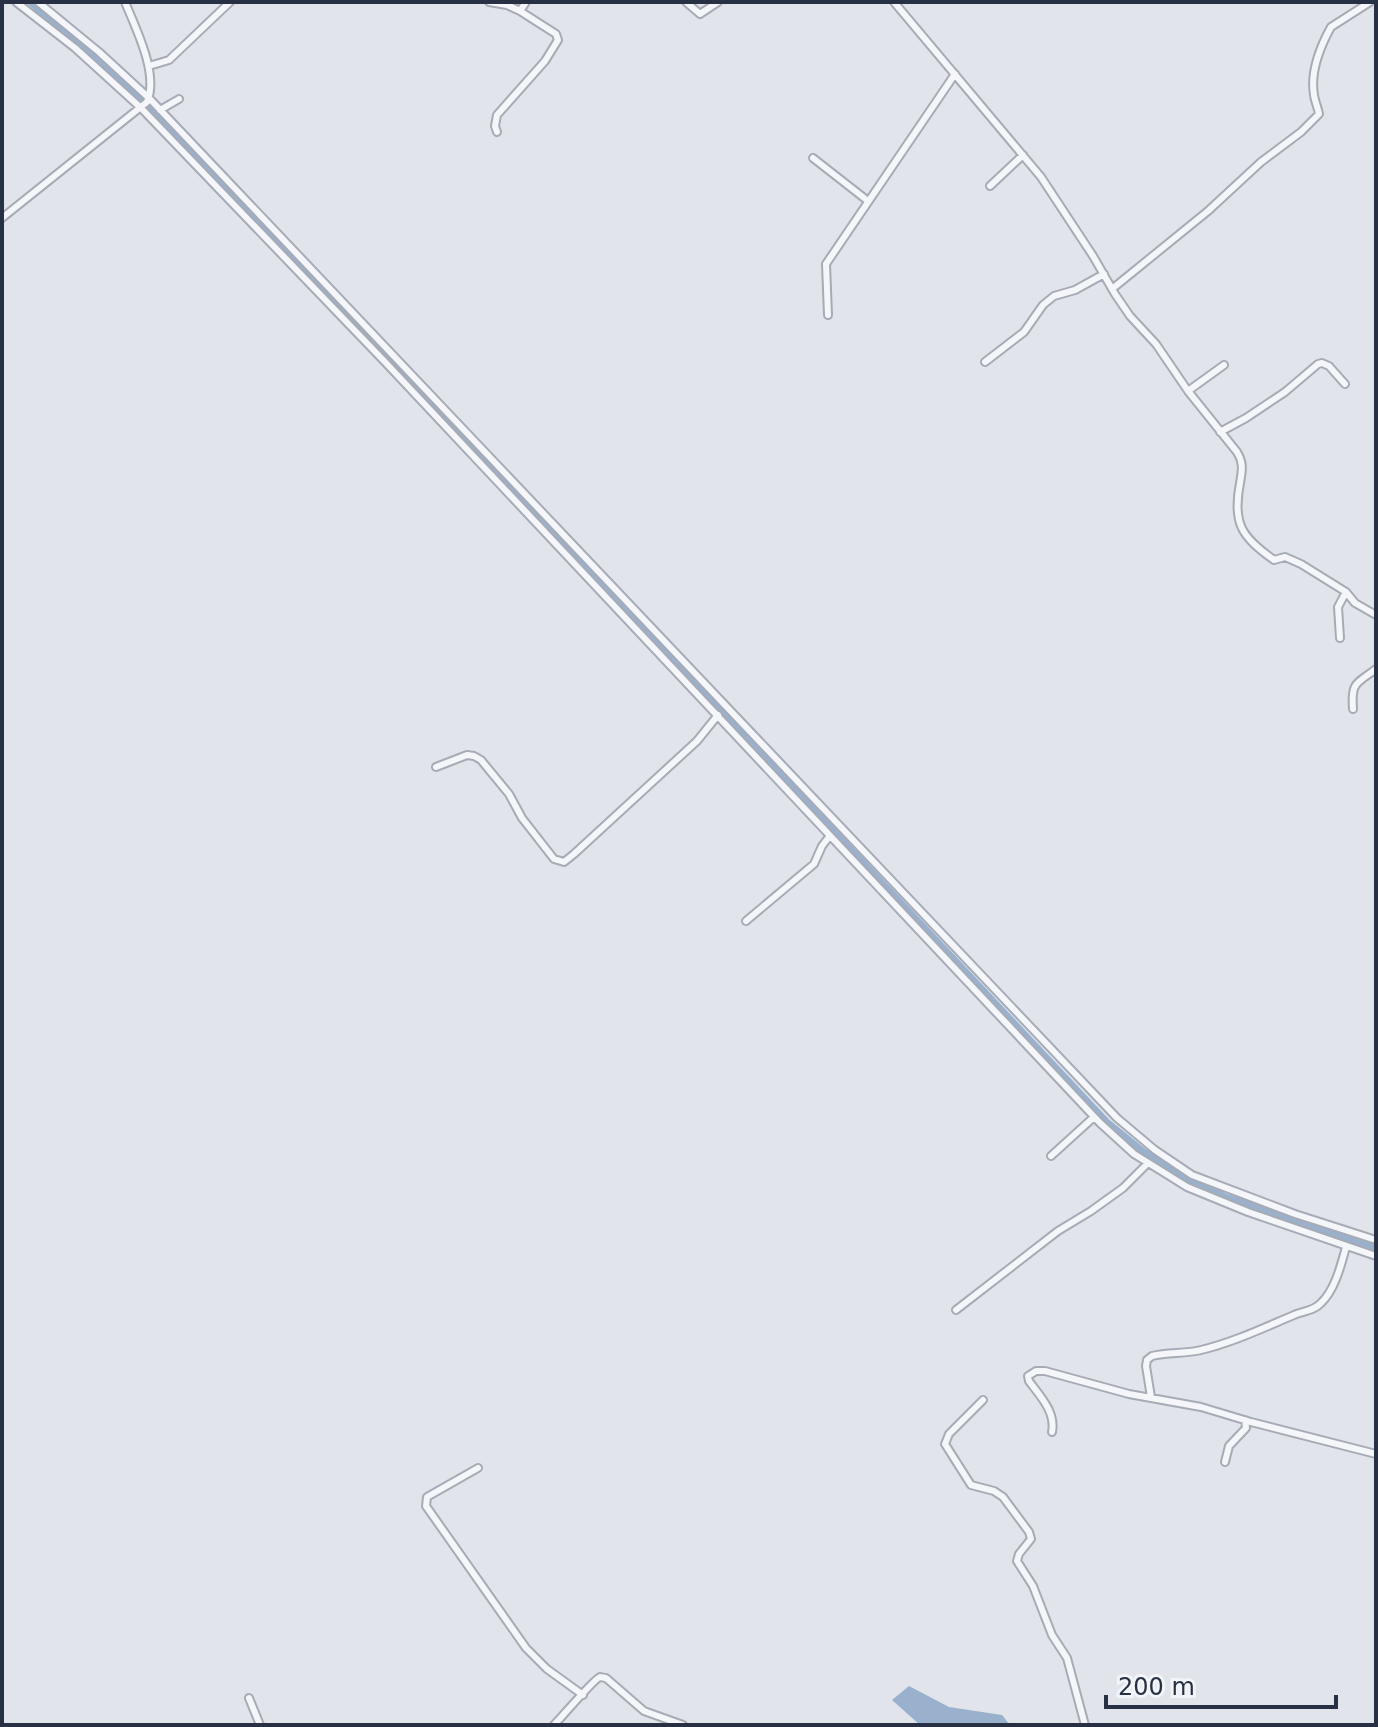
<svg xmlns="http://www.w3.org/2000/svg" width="1378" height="1727" viewBox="0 0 1378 1727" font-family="'DejaVu Sans',sans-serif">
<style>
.water{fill:#99b1cd}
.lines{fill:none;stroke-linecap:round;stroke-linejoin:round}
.canal{stroke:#99b1cd;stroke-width:8}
.minor-casing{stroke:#a6abb6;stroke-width:10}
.minor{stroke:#f4f6f9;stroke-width:6}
</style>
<rect width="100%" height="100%" fill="#e1e5eb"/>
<path class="water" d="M 909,1686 L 949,1707 L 1002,1715 L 1010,1725 L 920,1725 L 892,1700 Z"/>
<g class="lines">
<path class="canal" d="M 31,2 L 127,86 L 284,247 L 1106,1122 L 1143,1152 L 1184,1177 L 1224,1197 L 1376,1247"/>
<g class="minor-casing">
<path id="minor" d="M 16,2 L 75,48 L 141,108 L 385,362 L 1100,1123 L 1134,1154 L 1187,1187 L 1248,1212 L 1376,1256
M 38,2 L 99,52 L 149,98 L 1117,1118 L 1155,1150 L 1192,1175 L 1295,1214 L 1376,1240
M 489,2 L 507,5 L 520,11
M 686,2 L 700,14 L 718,2
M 894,2 L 1041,177 L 1093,256 L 1115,294 L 1130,316 L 1156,344 L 1188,391 L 1237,452 C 1244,463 1242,471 1240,483 C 1232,524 1242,537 1274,560 L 1285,557 L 1301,564 L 1346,592 L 1355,603 L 1376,615
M 149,66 L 169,60 L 230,2
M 160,110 L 179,99
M 497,132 L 495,126 L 497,115 L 545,61 L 558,40 L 556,34 L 520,11 L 526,2
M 813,158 L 868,201
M 990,186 L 1023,155
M 2,218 L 147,102 C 159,74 136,29 125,2
M 1112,289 L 1208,211 L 1261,162 L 1301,132 L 1319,114 C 1318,108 1315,102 1314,95 C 1310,72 1320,47 1331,27 L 1370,2
M 828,315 L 826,264 L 955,74
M 985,362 L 1024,332 L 1043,305 L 1054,296 L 1075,290 L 1104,274
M 1188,391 L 1224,365
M 1220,432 L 1246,418 L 1285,392 L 1318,364 L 1322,363 L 1329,366 L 1345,384
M 1340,638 L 1338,607 L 1346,592
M 1353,709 C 1351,682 1356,684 1376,669
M 436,767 L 467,755 L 474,756 L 481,760 L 509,794 L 522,818 L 554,859 L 564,862 L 574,854 L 697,741 L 718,715
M 746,921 L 814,864 L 822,846 L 829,837
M 1051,1156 L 1094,1117
M 956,1310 L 1058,1231 L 1091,1211 L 1123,1188 L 1148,1163
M 1151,1397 L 1146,1366 L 1147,1360 L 1152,1356 C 1168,1352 1185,1354 1201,1350 C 1234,1342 1263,1328 1294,1315 C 1303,1311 1314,1311 1321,1303 C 1335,1290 1341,1265 1346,1247
M 983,1400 L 949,1434 L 945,1444 L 971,1485 L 994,1491 L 1003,1497 L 1029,1532 L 1031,1539 L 1019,1554 L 1017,1561 L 1033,1586 L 1052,1635 L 1067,1658 L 1085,1725
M 1052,1432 C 1056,1412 1040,1396 1029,1381 L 1028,1376 L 1036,1371 L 1045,1371 L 1129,1394 L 1201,1407 L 1251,1422 L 1376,1454
M 1225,1462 L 1229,1446 L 1246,1428 L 1245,1420
M 478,1468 L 427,1497 L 426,1506 L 526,1648 L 547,1669 L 583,1695
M 249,1698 L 260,1725
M 554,1725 C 561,1718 594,1679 600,1677 C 602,1677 604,1678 606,1678 L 644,1711 L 683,1725"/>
</g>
<use href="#minor" class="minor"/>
</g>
<rect width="1378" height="1727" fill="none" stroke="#283144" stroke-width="8"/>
<path d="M1106 1695v12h230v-12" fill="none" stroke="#283144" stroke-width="4"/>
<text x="1118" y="1695" font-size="24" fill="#283144" stroke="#f1f4f8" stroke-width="6" paint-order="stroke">200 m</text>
</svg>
